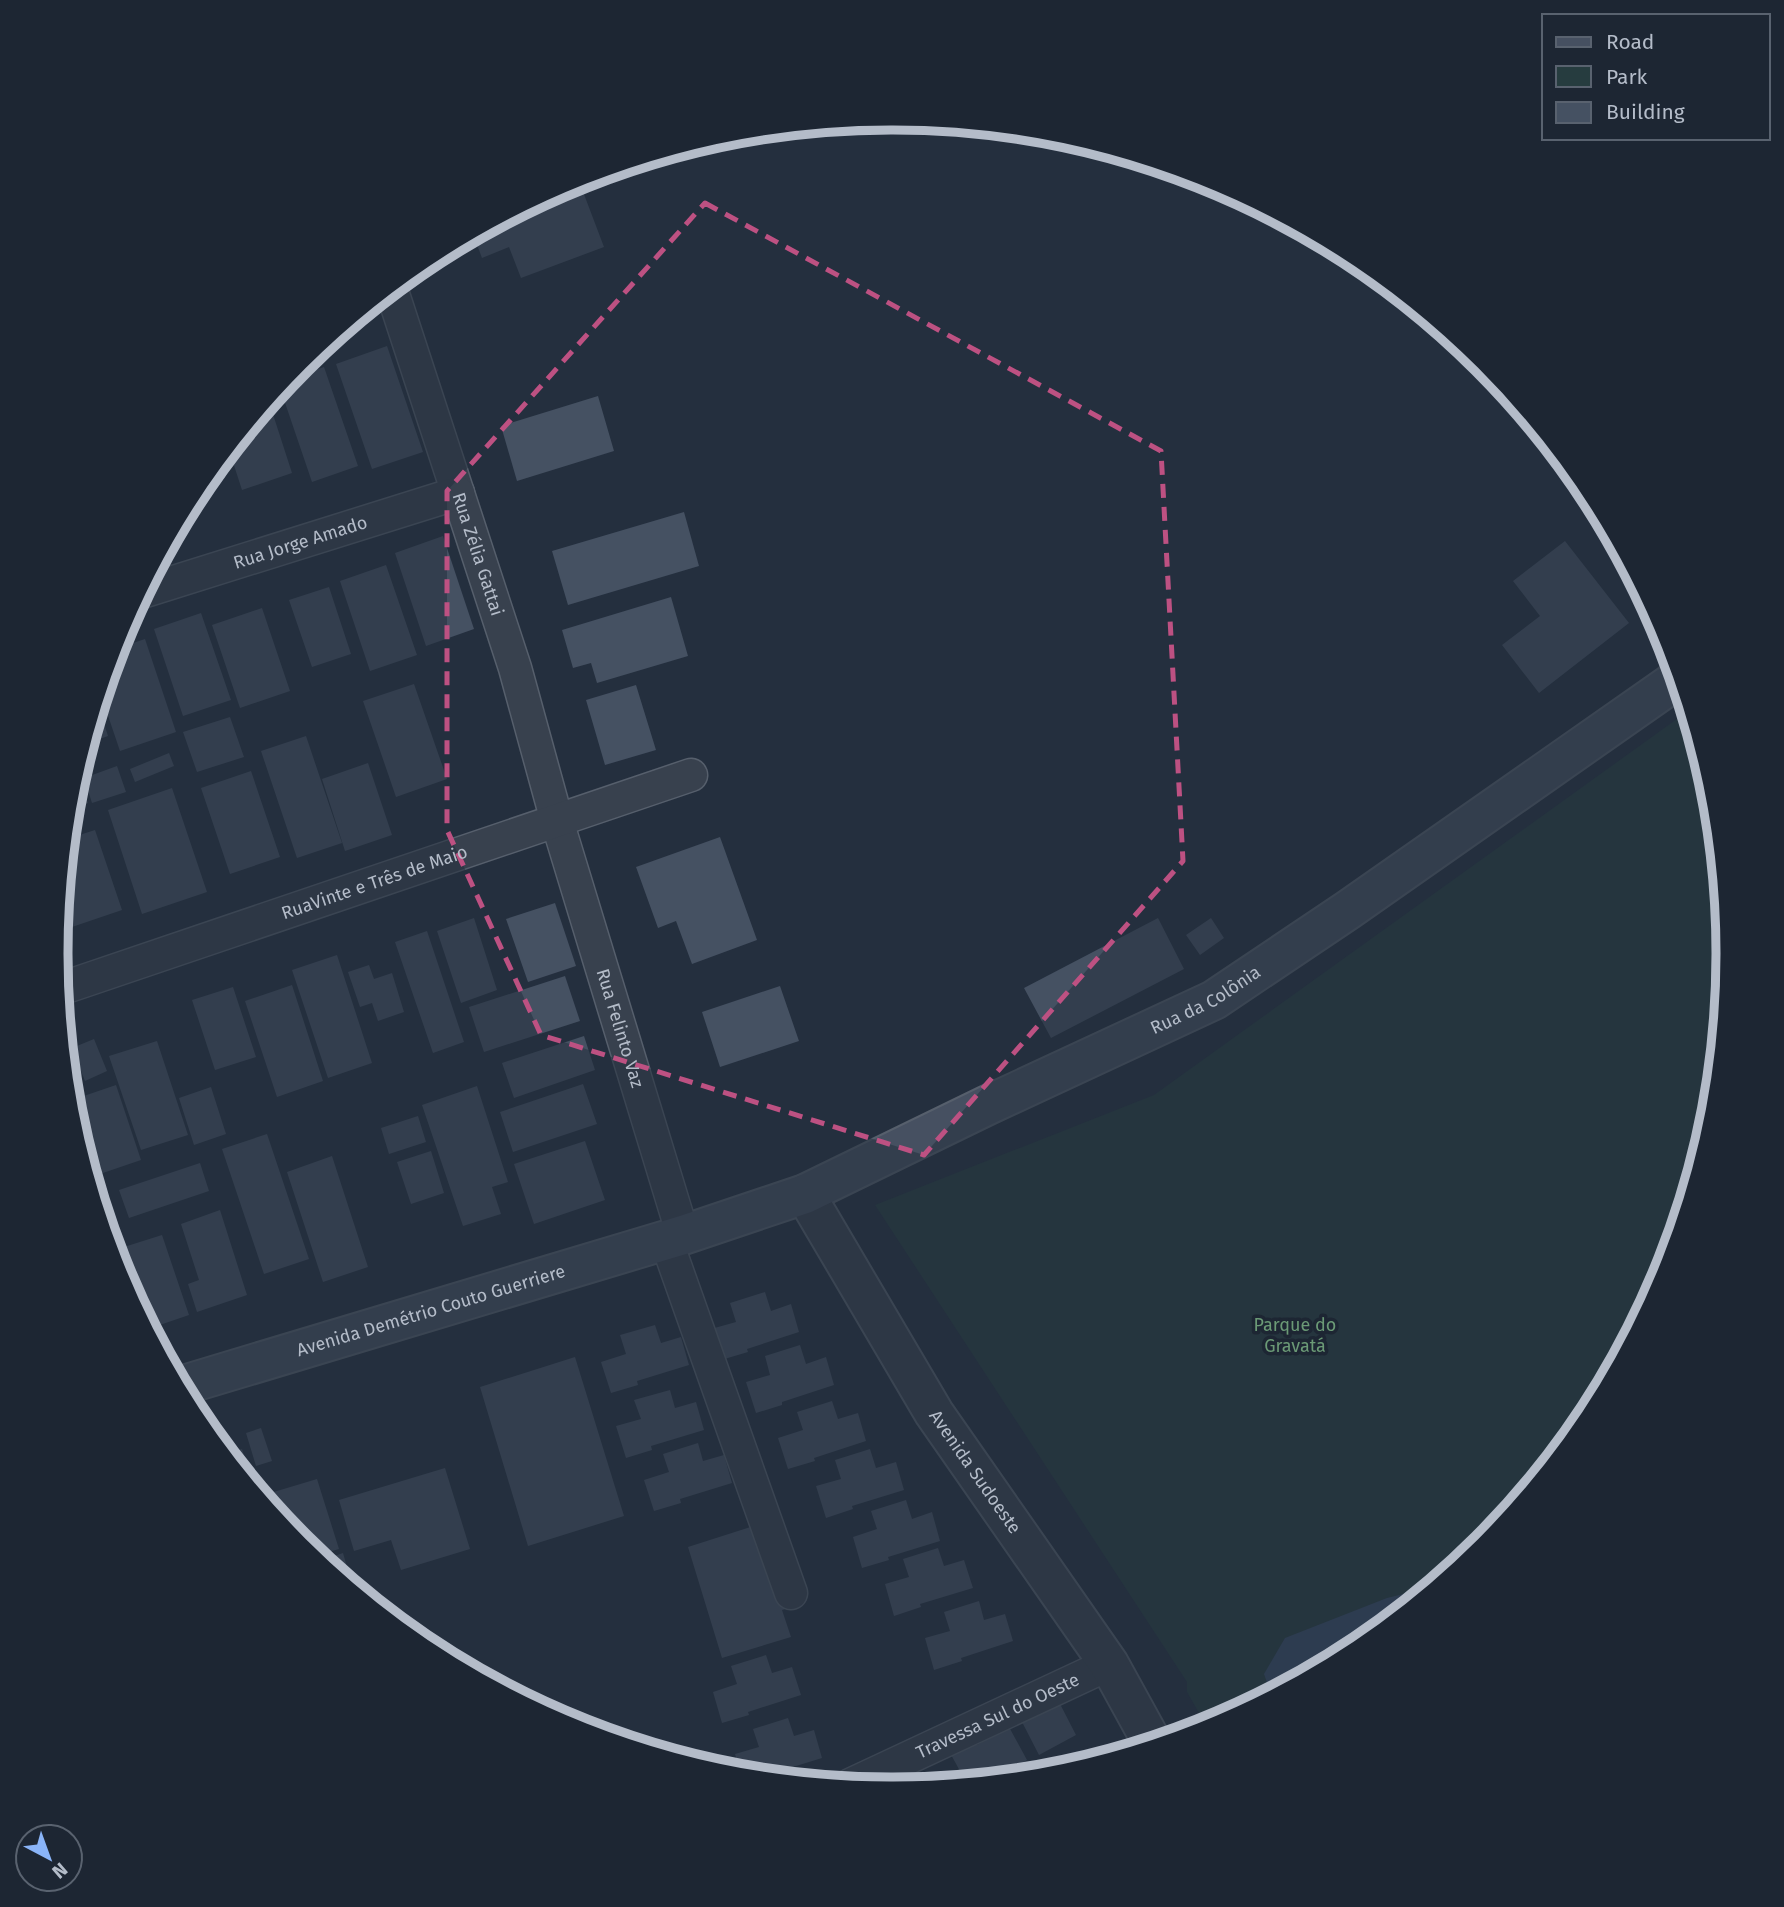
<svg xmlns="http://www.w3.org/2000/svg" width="1784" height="1907" viewBox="0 0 1784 1907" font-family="'Fira Sans',sans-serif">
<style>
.green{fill:#263c3f}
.water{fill:#394c67}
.building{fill:#455162}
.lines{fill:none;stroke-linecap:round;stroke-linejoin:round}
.minor-casing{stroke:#565f6c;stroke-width:35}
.tertiary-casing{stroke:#565f6c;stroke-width:42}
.secondary-casing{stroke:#565f6c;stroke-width:42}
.minor{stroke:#38414e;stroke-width:32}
.tertiary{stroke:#38414e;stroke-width:38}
.secondary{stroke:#465061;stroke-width:38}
.marked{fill:none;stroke:#bd5182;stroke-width:5;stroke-dasharray:14 9;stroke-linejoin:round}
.labels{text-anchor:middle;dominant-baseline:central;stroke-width:7;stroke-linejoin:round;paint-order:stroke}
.street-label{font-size:18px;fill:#b4bcc9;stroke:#1d2633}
.park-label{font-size:18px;fill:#6b9a76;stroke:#1d2633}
.rim{fill:none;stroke:#b4bcc9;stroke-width:9}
</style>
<rect width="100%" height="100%" fill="#242f3e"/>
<path class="green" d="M 1688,711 L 1712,791 L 1728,954 L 1712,1117 L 1664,1274 L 1587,1418 L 1483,1545 L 1356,1649 L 1207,1727 L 1187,1692 L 1187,1682 L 875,1205 L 1154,1095 Z"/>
<path class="water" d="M 1432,1587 L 1356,1649 L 1271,1694 L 1264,1674 L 1285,1638 L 1387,1598 Z"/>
<path class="building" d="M 582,189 L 604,247 L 521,278 L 509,247 L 482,258 L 473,234 L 498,221 Z
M 387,346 L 423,452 L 372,469 L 336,364 Z
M 324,367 L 358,466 L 312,482 L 280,388 L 288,379 Z
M 598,396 L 614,451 L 517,481 L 501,426 Z
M 269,402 L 292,473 L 242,490 L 229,450 Z
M 220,461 L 225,478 L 198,488 L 203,481 Z
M 684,512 L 699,566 L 568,605 L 552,551 Z
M 443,536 L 474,629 L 426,646 L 395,553 Z
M 1565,541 L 1629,623 L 1539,693 L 1502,645 L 1540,616 L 1513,581 Z
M 386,565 L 417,655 L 370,671 L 340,581 Z
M 329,587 L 351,654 L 312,667 L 289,600 Z
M 671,597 L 688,656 L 597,683 L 591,663 L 573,668 L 562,630 Z
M 262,608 L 290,691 L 240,708 L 212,625 Z
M 201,613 L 231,700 L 183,716 L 154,629 Z
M 145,639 L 176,732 L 120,751 L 101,695 L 115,649 Z
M 414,684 L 447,779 L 396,797 L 363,701 Z
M 636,685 L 656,750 L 605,765 L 586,700 Z
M 98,705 L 108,736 L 86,744 L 96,710 Z
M 230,717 L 244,757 L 197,772 L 183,732 Z
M 306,736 L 342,843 L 297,858 L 261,751 Z
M 169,753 L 174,766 L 135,782 L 130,769 Z
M 368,763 L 392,835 L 345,851 L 322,779 Z
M 117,766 L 126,792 L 92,803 L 84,778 Z
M 251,771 L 280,857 L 230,874 L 201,788 Z
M 77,775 L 88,803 L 70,810 L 72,790 Z
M 172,788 L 207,892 L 142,914 L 108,810 Z
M 95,830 L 122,910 L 72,927 L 62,896 L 67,839 Z
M 720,837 L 757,940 L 692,964 L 676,921 L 658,928 L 636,867 Z
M 555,903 L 576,966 L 528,982 L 506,919 Z
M 60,910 L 68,935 L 57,938 L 58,933 Z
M 474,918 L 497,990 L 461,1003 L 437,931 Z
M 1158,918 L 1184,969 L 1051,1038 L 1024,988 Z
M 1211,918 L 1224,938 L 1200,955 L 1186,935 Z
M 427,931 L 464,1042 L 433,1053 L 395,942 Z
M 337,955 L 372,1063 L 328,1078 L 292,970 Z
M 369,965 L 374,979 L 392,973 L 404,1012 L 378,1021 L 372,1003 L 360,1007 L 348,972 Z
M 565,976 L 580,1021 L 484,1052 L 469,1007 Z
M 292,985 L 323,1081 L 277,1097 L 245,1001 Z
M 780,986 L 799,1041 L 720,1067 L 702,1012 Z
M 233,987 L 256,1057 L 215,1070 L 192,1000 Z
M 584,1036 L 595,1070 L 514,1098 L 502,1063 Z
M 94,1039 L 107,1071 L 85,1081 L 72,1048 Z
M 157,1041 L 188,1135 L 141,1150 L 109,1056 Z
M 583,1084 L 597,1124 L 513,1152 L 500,1112 Z
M 116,1085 L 141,1160 L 97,1175 L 72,1100 Z
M 477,1086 L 508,1182 L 492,1187 L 501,1214 L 463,1226 L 422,1105 Z
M 211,1087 L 226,1134 L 194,1145 L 179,1098 Z
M 418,1116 L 426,1142 L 389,1154 L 381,1128 Z
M 267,1134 L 309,1259 L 264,1274 L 222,1149 Z
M 585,1141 L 605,1200 L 534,1224 L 514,1164 Z
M 431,1151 L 444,1193 L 411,1204 L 397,1162 Z
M 332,1156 L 368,1267 L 323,1282 L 287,1172 Z
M 200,1163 L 209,1191 L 129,1218 L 119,1190 Z
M 104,1190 L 112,1213 L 102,1216 L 95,1193 Z
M 220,1210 L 247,1295 L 197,1312 L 188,1284 L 199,1280 L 181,1224 Z
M 162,1235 L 189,1315 L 151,1328 L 124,1247 Z
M 765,1292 L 771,1311 L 791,1304 L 799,1332 L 747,1349 L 748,1352 L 721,1360 L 711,1329 L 736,1322 L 730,1303 Z
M 655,1325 L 661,1343 L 681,1337 L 689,1365 L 637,1381 L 638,1385 L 611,1393 L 601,1362 L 626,1354 L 620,1335 Z
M 800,1345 L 806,1364 L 826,1357 L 834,1385 L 782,1402 L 782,1405 L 756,1413 L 746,1382 L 770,1375 L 765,1356 Z
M 575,1357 L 624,1516 L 528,1546 L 480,1387 Z
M 670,1390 L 675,1408 L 696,1402 L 704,1430 L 651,1446 L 652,1450 L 626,1458 L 616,1426 L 641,1419 L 634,1400 Z
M 832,1401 L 838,1419 L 858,1413 L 866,1441 L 814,1458 L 815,1461 L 788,1469 L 778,1438 L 803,1430 L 797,1412 Z
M 261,1428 L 272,1461 L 256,1466 L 246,1433 Z
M 698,1443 L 703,1461 L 724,1455 L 732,1483 L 680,1499 L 681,1503 L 654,1511 L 644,1480 L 669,1472 L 663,1454 Z
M 242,1449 L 252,1480 L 249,1481 L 226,1454 Z
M 870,1449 L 876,1468 L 896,1462 L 904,1490 L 852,1506 L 853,1509 L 826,1518 L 816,1486 L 841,1479 L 835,1460 Z
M 445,1468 L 470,1549 L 401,1570 L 391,1540 L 354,1551 L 339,1500 Z
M 317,1479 L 339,1549 L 315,1556 L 301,1544 L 272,1509 L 267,1494 Z
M 906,1500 L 912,1519 L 932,1512 L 940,1541 L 888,1557 L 889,1560 L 862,1568 L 853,1537 L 877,1529 L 871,1511 Z
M 763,1523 L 789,1608 L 782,1610 L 791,1637 L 722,1658 L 688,1547 Z
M 938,1548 L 944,1566 L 964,1560 L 973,1588 L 920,1604 L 921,1607 L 894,1616 L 885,1584 L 909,1577 L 903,1559 Z
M 343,1553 L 353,1588 L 320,1561 Z
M 979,1601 L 984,1620 L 1005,1614 L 1013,1641 L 961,1658 L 962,1661 L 934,1670 L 925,1638 L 950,1631 L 944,1612 Z
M 766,1655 L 772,1673 L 792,1667 L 801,1695 L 748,1712 L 749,1715 L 722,1723 L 713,1692 L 737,1684 L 731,1666 Z
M 1058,1700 L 1076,1735 L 1039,1755 L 1021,1720 Z
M 788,1718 L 794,1736 L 814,1730 L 822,1758 L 770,1774 L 771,1778 L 741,1775 L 735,1754 L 759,1747 L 753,1729 Z
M 1009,1727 L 1027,1760 L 990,1780 L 966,1782 L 949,1751 L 973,1738 L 977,1745 Z"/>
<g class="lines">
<g class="minor-casing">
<g id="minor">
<path id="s1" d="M 391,288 L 515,668 L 557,821 L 683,1235"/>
<path id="s2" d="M 142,592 L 458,493"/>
<path id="s3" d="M 60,989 L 691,775"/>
<path d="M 666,1240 L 791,1593"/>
<path id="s4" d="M 850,1785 L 1109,1664"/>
</g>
</g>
<g class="tertiary-casing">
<g id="tertiary">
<path id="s5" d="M 805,1194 L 934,1413 L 1109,1664 L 1153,1744"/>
</g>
</g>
<g class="secondary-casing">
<g id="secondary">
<path id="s6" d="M 180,1386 L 683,1235 L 805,1194 L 988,1105 L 1214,1000 L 1348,910 L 1678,679"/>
</g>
</g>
<use href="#minor" class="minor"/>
<use href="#tertiary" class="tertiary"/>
<use href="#secondary" class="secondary"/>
</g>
<path d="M0 0H1784V1907H0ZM 705,203 L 1161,451 L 1183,861 L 924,1155 L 541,1035 L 447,830 L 447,491 Z" fill="#242f3e" fill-opacity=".55" fill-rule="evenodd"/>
<path class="marked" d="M 705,203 L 1161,451 L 1183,861 L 924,1155 L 541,1035 L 447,830 L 447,491 Z"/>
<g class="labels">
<g class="street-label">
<text stroke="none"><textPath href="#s2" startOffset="166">Rua Jorge Amado</textPath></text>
<text stroke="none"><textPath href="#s1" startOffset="280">Rua Zélia Gattai</textPath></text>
<text stroke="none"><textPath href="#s3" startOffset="332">RuaVinte e Três de Maio</textPath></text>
<text stroke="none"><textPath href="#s6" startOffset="1099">Rua da Colônia</textPath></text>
<text stroke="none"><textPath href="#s1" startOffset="775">Rua Felinto Vaz</textPath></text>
<text stroke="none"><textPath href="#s6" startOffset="262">Avenida Demétrio Couto Guerriere</textPath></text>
<text stroke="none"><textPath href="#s5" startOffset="326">Avenida Sudoeste</textPath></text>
<text stroke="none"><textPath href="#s4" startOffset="163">Travessa Sul do Oeste</textPath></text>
</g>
<g class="park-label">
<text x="1295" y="1325">Parque do<tspan x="1295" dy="21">Gravatá</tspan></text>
</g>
</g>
<path d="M0 0H1784V1907H0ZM891 130H893A823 823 0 0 1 1716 953V954A823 823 0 0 1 893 1777H891A823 823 0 0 1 68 954V953A823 823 0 0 1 891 130Z" fill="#1d2633" fill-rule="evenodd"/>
<path class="rim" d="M891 130H893A823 823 0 0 1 1716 953V954A823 823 0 0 1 893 1777H891A823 823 0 0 1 68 954V953A823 823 0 0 1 891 130Z"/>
<rect x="1542" y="14" width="228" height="126" fill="#1d2633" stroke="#59626f" stroke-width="2"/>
<rect x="1556" y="37" width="35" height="10" fill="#465061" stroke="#59626f" stroke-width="2"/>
<text x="1606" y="49" font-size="21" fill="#b4bcc9">Road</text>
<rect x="1556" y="66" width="35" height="21" fill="#263c3f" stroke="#59626f" stroke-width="2"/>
<text x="1606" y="84" font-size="21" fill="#b4bcc9">Park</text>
<rect x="1556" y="102" width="35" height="21" fill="#455162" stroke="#59626f" stroke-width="2"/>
<text x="1606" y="119" font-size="21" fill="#b4bcc9">Building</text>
<g transform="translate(49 1858) rotate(139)"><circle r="33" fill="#1d2633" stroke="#59626f" stroke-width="2"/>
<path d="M0-5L12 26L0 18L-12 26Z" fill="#8ab4f8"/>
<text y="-10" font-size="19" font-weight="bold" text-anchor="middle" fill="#b4bcc9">N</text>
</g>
</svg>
